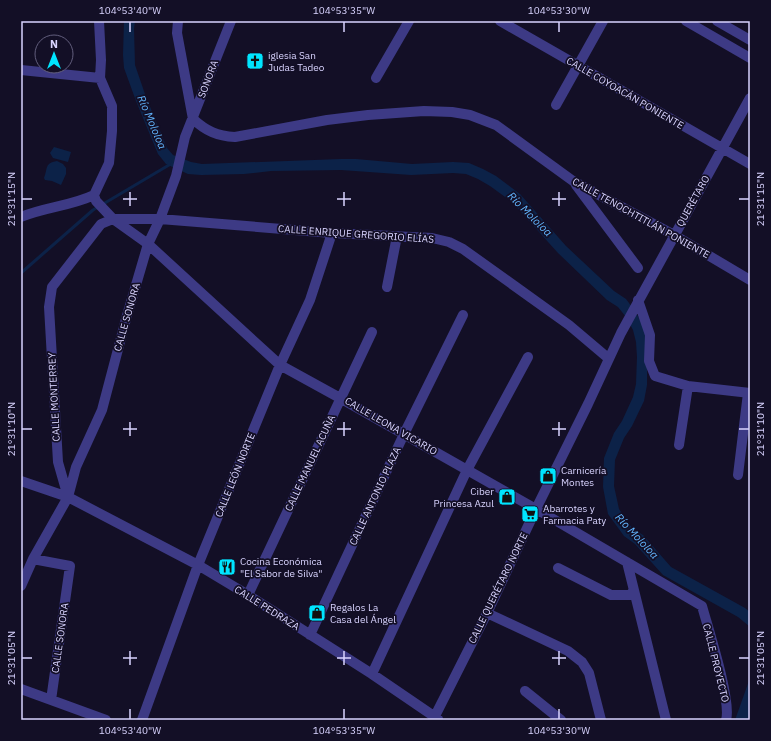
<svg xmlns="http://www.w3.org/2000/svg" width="771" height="741" viewBox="0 0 771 741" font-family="'IBM Plex Sans',sans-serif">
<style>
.water{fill:#0c2248}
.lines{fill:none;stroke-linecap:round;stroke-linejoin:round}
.stream{stroke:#0c2248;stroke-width:3}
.minor{stroke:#3d3a85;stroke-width:10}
.ticks{fill:none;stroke:#d9d4ff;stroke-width:1.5}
.labels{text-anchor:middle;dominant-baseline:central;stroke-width:3.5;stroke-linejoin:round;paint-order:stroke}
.poi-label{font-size:10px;fill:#d9d4ff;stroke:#130f26;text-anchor:start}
.street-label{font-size:10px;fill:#d9d4ff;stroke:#130f26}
.water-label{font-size:11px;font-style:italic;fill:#62b6ff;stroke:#130f26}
.neatline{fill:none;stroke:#d9d4ff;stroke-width:1.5}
.ticks-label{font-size:10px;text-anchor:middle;fill:#d9d4ff}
</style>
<rect width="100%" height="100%" fill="#130f26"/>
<path class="water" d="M 124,21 L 135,21 L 134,29 L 135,65 L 146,97 L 167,148 L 173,155 L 191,162 L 202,164 L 341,159 L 356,159 L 412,164 L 453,162 L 469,163 L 483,169 L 496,176 L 520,194 L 566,246 L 614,291 L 626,299 L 635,311 L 643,325 L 647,341 L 647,385 L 644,401 L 632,426 L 624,438 L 615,460 L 614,486 L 619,509 L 632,528 L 643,535 L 671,567 L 745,608 L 750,612 L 750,630 L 749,626 L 738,617 L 663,575 L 635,544 L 624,536 L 608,514 L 603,487 L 604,458 L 614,433 L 622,421 L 633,397 L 636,384 L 637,357 L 636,342 L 633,330 L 626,317 L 618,307 L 607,300 L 558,253 L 512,202 L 490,186 L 478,179 L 466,174 L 453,173 L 411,175 L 341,170 L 271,171 L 244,174 L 201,175 L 188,174 L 166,164 L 158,154 L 136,101 L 124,68 L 123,55 Z
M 54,147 L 71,152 L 68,162 L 53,158 L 50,153 Z
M 57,161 L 63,164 L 66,168 L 66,174 L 61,185 L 52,181 L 45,180 L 44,178 C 48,169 44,163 57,161 Z
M 750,678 L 750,714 L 747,720 L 735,720 Z"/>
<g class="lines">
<path class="stream" d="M 21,273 L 93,210 L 169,165 L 170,161"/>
<path class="minor" d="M 99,21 L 101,60 L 100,78 L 112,106 L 112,131 L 109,163 L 94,195 L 96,201 L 113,219 L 148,244 L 280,365 L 340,398 L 536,509 L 702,606 C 708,628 732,702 726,720
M 178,21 L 177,33 L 193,119 C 206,131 217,136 235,137 L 327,120 L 368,115 L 424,111 L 452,112 L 470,115 L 496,125 L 573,181 L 674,235 L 750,280
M 500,21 L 750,164
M 686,21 L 750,58
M 717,21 L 750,40
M 21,70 L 100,78
M 376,78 L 409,21
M 556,105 L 603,21
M 576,185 L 638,268
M 21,217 C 45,207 71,206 94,195
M 387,287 L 397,236
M 638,300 L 650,335 L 649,361 L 655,376 L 688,386 L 750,393
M 679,445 L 688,386
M 738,475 L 748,393
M 21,481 L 68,497 L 198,565 L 248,595 L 372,674 L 438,719
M 68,497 L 58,462 L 49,307 L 52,287 L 101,224 L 113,219 L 160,219 L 332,233 L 432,238 L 449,242 L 463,249 L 569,325 L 608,358
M 33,559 L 70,566 L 51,700
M 627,562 L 666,720
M 558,568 L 611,595 L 630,595 L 634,590
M 21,586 L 33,559 L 68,497 L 76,467 L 102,410 L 126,319 L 148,244 L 160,219 L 176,176 L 185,137 L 231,21
M 248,595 L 372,332
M 487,613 L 568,651 L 582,662 L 589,673 L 601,720
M 310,635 L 404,434 L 463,315
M 372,674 L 467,470 L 528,357
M 21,689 L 106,720
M 525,691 L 561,720
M 142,720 L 198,565 L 280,365 L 310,300 L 332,233
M 433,720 L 487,613 L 536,509 L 588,404 L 621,333 L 750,98"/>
</g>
<path class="ticks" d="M 130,22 L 130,32M 344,22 L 344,32M 559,22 L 559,32M 130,192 L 130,206M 344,192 L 344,206M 559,192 L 559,206M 22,199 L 32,199M 123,199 L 137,199M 337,199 L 351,199M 552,199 L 566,199M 739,199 L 749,199M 130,422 L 130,436M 344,422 L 344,436M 559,422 L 559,436M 22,429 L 32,429M 123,429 L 137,429M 337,429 L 351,429M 552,429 L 566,429M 739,429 L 749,429M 130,651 L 130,665M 344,651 L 344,665M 559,651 L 559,665M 22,658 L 32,658M 123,658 L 137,658M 337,658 L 351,658M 552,658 L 566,658M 739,658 L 749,658M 130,709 L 130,719M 344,709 L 344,719M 559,709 L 559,719"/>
<defs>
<g id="church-square" transform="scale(0.9)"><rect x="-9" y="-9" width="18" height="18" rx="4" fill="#00e5ff" stroke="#130f26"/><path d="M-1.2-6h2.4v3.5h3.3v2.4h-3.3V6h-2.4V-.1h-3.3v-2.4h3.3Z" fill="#111"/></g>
<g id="shop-square" transform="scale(0.9)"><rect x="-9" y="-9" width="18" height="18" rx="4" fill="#00e5ff" stroke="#130f26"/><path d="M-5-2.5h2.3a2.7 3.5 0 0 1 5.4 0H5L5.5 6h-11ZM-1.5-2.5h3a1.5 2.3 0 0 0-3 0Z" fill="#111"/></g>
<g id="supermarket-square" transform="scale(0.9)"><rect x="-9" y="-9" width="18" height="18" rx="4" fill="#00e5ff" stroke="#130f26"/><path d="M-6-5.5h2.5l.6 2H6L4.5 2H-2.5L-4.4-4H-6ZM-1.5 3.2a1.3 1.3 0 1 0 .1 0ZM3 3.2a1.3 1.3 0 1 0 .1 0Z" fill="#111"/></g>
<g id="restaurant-square" transform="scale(0.9)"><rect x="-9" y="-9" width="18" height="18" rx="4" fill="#00e5ff" stroke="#130f26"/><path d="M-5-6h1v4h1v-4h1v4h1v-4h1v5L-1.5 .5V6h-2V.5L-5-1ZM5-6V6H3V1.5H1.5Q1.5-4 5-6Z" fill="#111"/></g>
</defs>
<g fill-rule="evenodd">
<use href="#church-square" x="255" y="61"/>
<use href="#shop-square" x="548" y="476"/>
<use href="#shop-square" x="507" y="497"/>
<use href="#supermarket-square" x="530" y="514"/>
<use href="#restaurant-square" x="227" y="567"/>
<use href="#shop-square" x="317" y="613"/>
</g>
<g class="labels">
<g class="poi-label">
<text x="268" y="55">iglesia San<tspan x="268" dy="12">Judas Tadeo</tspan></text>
<text x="561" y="470">Carnicería<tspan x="561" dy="12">Montes</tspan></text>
<text x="494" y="491" text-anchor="end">Ciber<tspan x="494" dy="12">Princesa Azul</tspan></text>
<text x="543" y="508">Abarrotes y<tspan x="543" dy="12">Farmacia Paty</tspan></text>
<text x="240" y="561">Cocina Económica<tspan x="240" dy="12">"El Sabor de Silva"</tspan></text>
<text x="330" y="607">Regalos La<tspan x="330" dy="12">Casa del Ángel</tspan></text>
</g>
<g class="street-label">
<text transform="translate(208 79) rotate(-69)">SONORA</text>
<text transform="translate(625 93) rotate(30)">CALLE COYOACÁN PONIENTE</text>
<text transform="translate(693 201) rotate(-61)">QUERÉTARO</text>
<text transform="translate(641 218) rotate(29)">CALLE TENOCHTITLÁN PONIENTE</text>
<text transform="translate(356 234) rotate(4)">CALLE ENRIQUE GREGORIO ELÍAS</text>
<text transform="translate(127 317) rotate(-74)">CALLE SONORA</text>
<text transform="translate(54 397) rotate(-93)">CALLE MONTERREY</text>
<text transform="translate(391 426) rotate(30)">CALLE LEONA VICARIO</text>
<text transform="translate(310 463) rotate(-65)">CALLE MANUEL ACUÑA</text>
<text transform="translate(235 475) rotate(-68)">CALLE LEÓN NORTE</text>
<text transform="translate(375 496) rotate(-65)">CALLE ANTONIO PLAZA</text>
<text transform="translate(498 588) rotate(-64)">CALLE QUERÉTARO NORTE</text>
<text transform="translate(267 608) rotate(32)">CALLE PEDRAZA</text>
<text transform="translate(60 638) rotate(-82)">CALLE SONORA</text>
<text transform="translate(716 663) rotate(76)">CALLE PROYECTO</text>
</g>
<g class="water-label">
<text transform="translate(152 122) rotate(67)">Río Mololoa</text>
<text transform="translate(530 214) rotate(45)">Río Mololoa</text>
<text transform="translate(637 536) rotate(47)">Río Mololoa</text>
</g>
</g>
<rect width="771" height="741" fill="none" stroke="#130f26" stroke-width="44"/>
<g transform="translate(54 54)"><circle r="19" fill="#130f26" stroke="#625e7d"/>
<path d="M0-3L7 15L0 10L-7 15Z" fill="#00e5ff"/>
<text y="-6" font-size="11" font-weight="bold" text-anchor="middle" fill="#d9d4ff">N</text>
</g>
<rect x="22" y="22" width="727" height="697" class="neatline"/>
<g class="ticks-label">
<text x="130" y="14">104°53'40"W</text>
<text x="344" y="14">104°53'35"W</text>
<text x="559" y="14">104°53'30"W</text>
<text transform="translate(11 199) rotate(-90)" y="4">21°31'15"N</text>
<text transform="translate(760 199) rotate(-90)" y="4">21°31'15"N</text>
<text transform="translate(11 429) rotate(-90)" y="4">21°31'10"N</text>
<text transform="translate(760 429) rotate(-90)" y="4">21°31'10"N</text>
<text transform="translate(11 658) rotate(-90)" y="4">21°31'05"N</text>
<text transform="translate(760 658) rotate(-90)" y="4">21°31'05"N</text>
<text x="130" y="734">104°53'40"W</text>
<text x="344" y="734">104°53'35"W</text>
<text x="559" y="734">104°53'30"W</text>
</g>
</svg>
